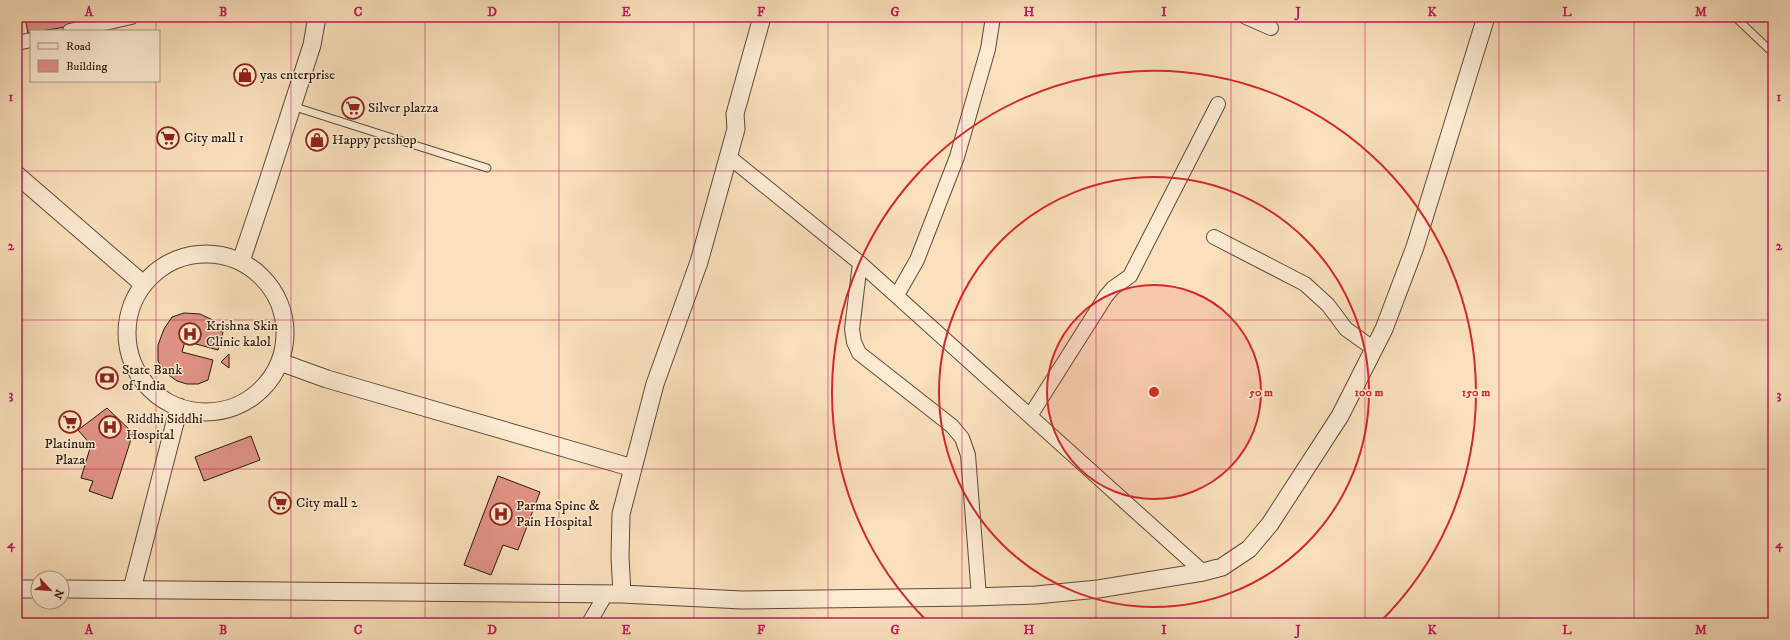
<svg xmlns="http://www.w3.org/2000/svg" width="1790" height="640" viewBox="0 0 1790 640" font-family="'IM FELL DW Pica',serif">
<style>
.building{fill:#e19386;stroke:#2a180c}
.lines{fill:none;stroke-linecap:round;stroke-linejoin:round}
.service-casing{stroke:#5e4a38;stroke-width:9}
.minor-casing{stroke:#5e4a38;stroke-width:16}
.tertiary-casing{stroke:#5e4a38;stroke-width:19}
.service{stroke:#fcebd3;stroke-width:7}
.minor{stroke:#fcebd3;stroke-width:14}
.tertiary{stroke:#fcebd3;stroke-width:17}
.grid{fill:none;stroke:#c2185b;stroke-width:1;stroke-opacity:0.55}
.ring{fill:none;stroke:#d62828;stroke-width:2}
.labels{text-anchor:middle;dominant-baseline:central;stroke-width:3;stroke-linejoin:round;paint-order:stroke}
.poi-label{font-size:14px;fill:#2a180c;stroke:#fcebd3;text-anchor:start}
.centre{fill:#d62828;stroke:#fcebd3;stroke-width:2}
.ring-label{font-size:12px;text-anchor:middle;font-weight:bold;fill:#d62828;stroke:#fcebd3;stroke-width:3;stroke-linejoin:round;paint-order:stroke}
.neatline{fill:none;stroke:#c2185b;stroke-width:1.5}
.grid-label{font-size:13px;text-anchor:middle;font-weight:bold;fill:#c2185b}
</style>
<rect width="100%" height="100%" fill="#fae0bc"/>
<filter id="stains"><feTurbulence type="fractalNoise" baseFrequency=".005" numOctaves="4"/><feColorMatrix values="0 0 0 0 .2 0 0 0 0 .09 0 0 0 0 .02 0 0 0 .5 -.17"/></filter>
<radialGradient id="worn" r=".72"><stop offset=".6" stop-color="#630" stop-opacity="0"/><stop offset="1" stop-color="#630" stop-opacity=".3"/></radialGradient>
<path class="building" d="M 25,17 L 76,17 L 78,25 L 41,31 L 31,31 L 31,33 L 28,33 Z
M 184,313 L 200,314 L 215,321 L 213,329 L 223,332 L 218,350 L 185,341 L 182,352 L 213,360 L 208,380 L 198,384 L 187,384 L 177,381 L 166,373 L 158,361 L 158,345 L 164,329 L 172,317 Z
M 229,354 L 229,368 L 221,362 Z
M 107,408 L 133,433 L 112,499 L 89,491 L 93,481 L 81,478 L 91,445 L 78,430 Z
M 251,436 L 260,460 L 204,481 L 195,457 Z
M 498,476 L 540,492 L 518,550 L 503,545 L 491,575 L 464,565 Z"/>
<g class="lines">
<g class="service-casing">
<path id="service" d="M 1735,17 L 1773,53
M 292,106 L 487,168"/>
</g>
<g class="minor-casing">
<path id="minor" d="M 1246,17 L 1271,28
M 70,31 L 131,17
M 17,43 L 31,40
M 728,156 L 860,263 L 1203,572
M 1214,237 L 1305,284 L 1328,305 L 1346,329 L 1374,349
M 860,263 L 852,329 L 854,342 L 859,353 L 952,426 L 962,438 L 968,455 L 979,597
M 897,295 L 917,260 L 957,157 L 988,49 L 993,17
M 1030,416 L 1106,296 L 1113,288 L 1130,276 L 1218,104
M 589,623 L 606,594"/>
</g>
<g class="tertiary-casing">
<path id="tertiary" d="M 17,175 L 143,284
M127 333a79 79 0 1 1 158 0a79 79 0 1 1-158 0Z
M 241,261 L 267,184 L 312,45 L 317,17
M 280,362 L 327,379 L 633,468
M 17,589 L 38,589
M 62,589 L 622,594 L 742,600 L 972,597 L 1036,595 L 1098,589 L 1203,572 L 1222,567 L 1249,549 L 1270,524 L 1340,416 L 1384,329 L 1415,247 L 1486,17
M 132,589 L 179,407
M 622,594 L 620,557 L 621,514 L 655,384 L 699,262 L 736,129 L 735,114 L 762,17"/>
</g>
<use href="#service" class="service"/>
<use href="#minor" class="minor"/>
<use href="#tertiary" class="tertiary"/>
</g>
<path class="grid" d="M 156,17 L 156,31M 291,17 L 291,623M 425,17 L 425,623M 559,17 L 559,623M 694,17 L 694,623M 828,17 L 828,623M 962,17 L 962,623M 1096,17 L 1096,623M 1231,17 L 1231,623M 1365,17 L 1365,623M 1499,17 L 1499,623M 1634,17 L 1634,623M 156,81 L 156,623M 17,171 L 1773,171M 17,320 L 1773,320M 17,469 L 1773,469"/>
<circle cx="1154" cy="392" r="107" fill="#d62828" fill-opacity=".12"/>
<g class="ring">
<circle cx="1154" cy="392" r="107"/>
<circle cx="1154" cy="392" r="215"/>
<path d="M928 622A322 322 0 1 1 1380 622"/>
</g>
<defs>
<g id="shop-ring" transform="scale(1.15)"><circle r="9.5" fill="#fcebd3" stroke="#8f2418" stroke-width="1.5"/><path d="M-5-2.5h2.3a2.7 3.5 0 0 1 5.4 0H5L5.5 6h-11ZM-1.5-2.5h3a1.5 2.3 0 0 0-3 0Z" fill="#8f2418"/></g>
<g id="supermarket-ring" transform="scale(1.15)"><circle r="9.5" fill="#fcebd3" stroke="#8f2418" stroke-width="1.5"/><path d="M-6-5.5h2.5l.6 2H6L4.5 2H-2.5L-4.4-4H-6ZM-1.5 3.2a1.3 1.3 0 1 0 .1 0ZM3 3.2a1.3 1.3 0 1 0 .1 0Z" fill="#8f2418"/></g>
<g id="hospital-ring" transform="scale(1.15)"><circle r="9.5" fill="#fcebd3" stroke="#8f2418" stroke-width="1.5"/><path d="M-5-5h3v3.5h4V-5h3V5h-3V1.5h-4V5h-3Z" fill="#8f2418"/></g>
<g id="bank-ring" transform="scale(1.15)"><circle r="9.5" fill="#fcebd3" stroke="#8f2418" stroke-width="1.5"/><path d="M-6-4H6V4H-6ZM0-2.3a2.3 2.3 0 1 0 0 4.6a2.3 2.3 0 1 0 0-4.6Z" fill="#8f2418"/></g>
</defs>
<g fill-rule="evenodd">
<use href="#shop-ring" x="245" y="75"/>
<use href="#supermarket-ring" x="353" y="108"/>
<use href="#supermarket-ring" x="168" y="138"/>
<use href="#shop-ring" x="317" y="140"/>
<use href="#hospital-ring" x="190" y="334"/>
<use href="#bank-ring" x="107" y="378"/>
<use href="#supermarket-ring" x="70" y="422"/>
<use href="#hospital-ring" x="110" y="427"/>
<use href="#supermarket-ring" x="280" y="503"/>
<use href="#hospital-ring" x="501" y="514"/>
</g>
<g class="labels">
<g class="poi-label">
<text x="260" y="75">yas enterprise</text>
<text x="368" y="108">Silver plazza</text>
<text x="184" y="138">City mall 1</text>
<text x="332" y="140">Happy petshop</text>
<text x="206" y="326">Krishna Skin<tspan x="206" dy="16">Clinic kalol</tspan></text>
<text x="122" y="370">State Bank<tspan x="122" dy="16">of India</tspan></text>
<text x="126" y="419">Riddhi Siddhi<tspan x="126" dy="16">Hospital</tspan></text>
<text x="70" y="444" text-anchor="middle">Platinum<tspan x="70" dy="16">Plaza</tspan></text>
<text x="296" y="503">City mall 2</text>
<text x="516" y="506">Parma Spine &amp;<tspan x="516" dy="16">Pain Hospital</tspan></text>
</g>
</g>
<circle cx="1154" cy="392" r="6" class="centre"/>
<g class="ring-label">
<text x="1261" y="396">50 m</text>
<text x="1369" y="396">100 m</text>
<text x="1476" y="396">150 m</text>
</g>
<rect width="1790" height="640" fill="none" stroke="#fae0bc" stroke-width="44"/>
<rect x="30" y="30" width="130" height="52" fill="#fcebd3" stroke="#a89783"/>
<rect x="38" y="43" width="20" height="6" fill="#fcebd3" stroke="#a89783"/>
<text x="66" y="50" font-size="12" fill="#2a180c">Road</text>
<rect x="38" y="60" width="20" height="12" fill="#e19386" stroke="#a89783"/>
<text x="66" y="70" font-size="12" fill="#2a180c">Building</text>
<g transform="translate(50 590) rotate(116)"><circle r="19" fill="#fcebd3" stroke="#a89783"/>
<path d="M0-3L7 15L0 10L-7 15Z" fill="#8f2418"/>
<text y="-6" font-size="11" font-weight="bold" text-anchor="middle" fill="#2a180c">N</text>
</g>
<rect x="22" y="22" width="1746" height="596" class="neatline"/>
<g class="grid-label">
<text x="89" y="16">A</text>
<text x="223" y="16">B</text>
<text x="358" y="16">C</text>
<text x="492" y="16">D</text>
<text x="626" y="16">E</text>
<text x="761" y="16">F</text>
<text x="895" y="16">G</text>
<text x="1029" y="16">H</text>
<text x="1164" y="16">I</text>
<text x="1298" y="16">J</text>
<text x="1432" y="16">K</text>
<text x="1567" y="16">L</text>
<text x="1701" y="16">M</text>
<text x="11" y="101">1</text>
<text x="1779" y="101">1</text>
<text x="11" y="250">2</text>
<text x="1779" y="250">2</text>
<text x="11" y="399">3</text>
<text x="1779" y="399">3</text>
<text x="11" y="548">4</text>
<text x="1779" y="548">4</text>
<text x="89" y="634">A</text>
<text x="223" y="634">B</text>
<text x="358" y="634">C</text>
<text x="492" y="634">D</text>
<text x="626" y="634">E</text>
<text x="761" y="634">F</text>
<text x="895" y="634">G</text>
<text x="1029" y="634">H</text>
<text x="1164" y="634">I</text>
<text x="1298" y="634">J</text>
<text x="1432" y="634">K</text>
<text x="1567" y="634">L</text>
<text x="1701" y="634">M</text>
</g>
<rect width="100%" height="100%" filter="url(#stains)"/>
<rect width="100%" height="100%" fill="url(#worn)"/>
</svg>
